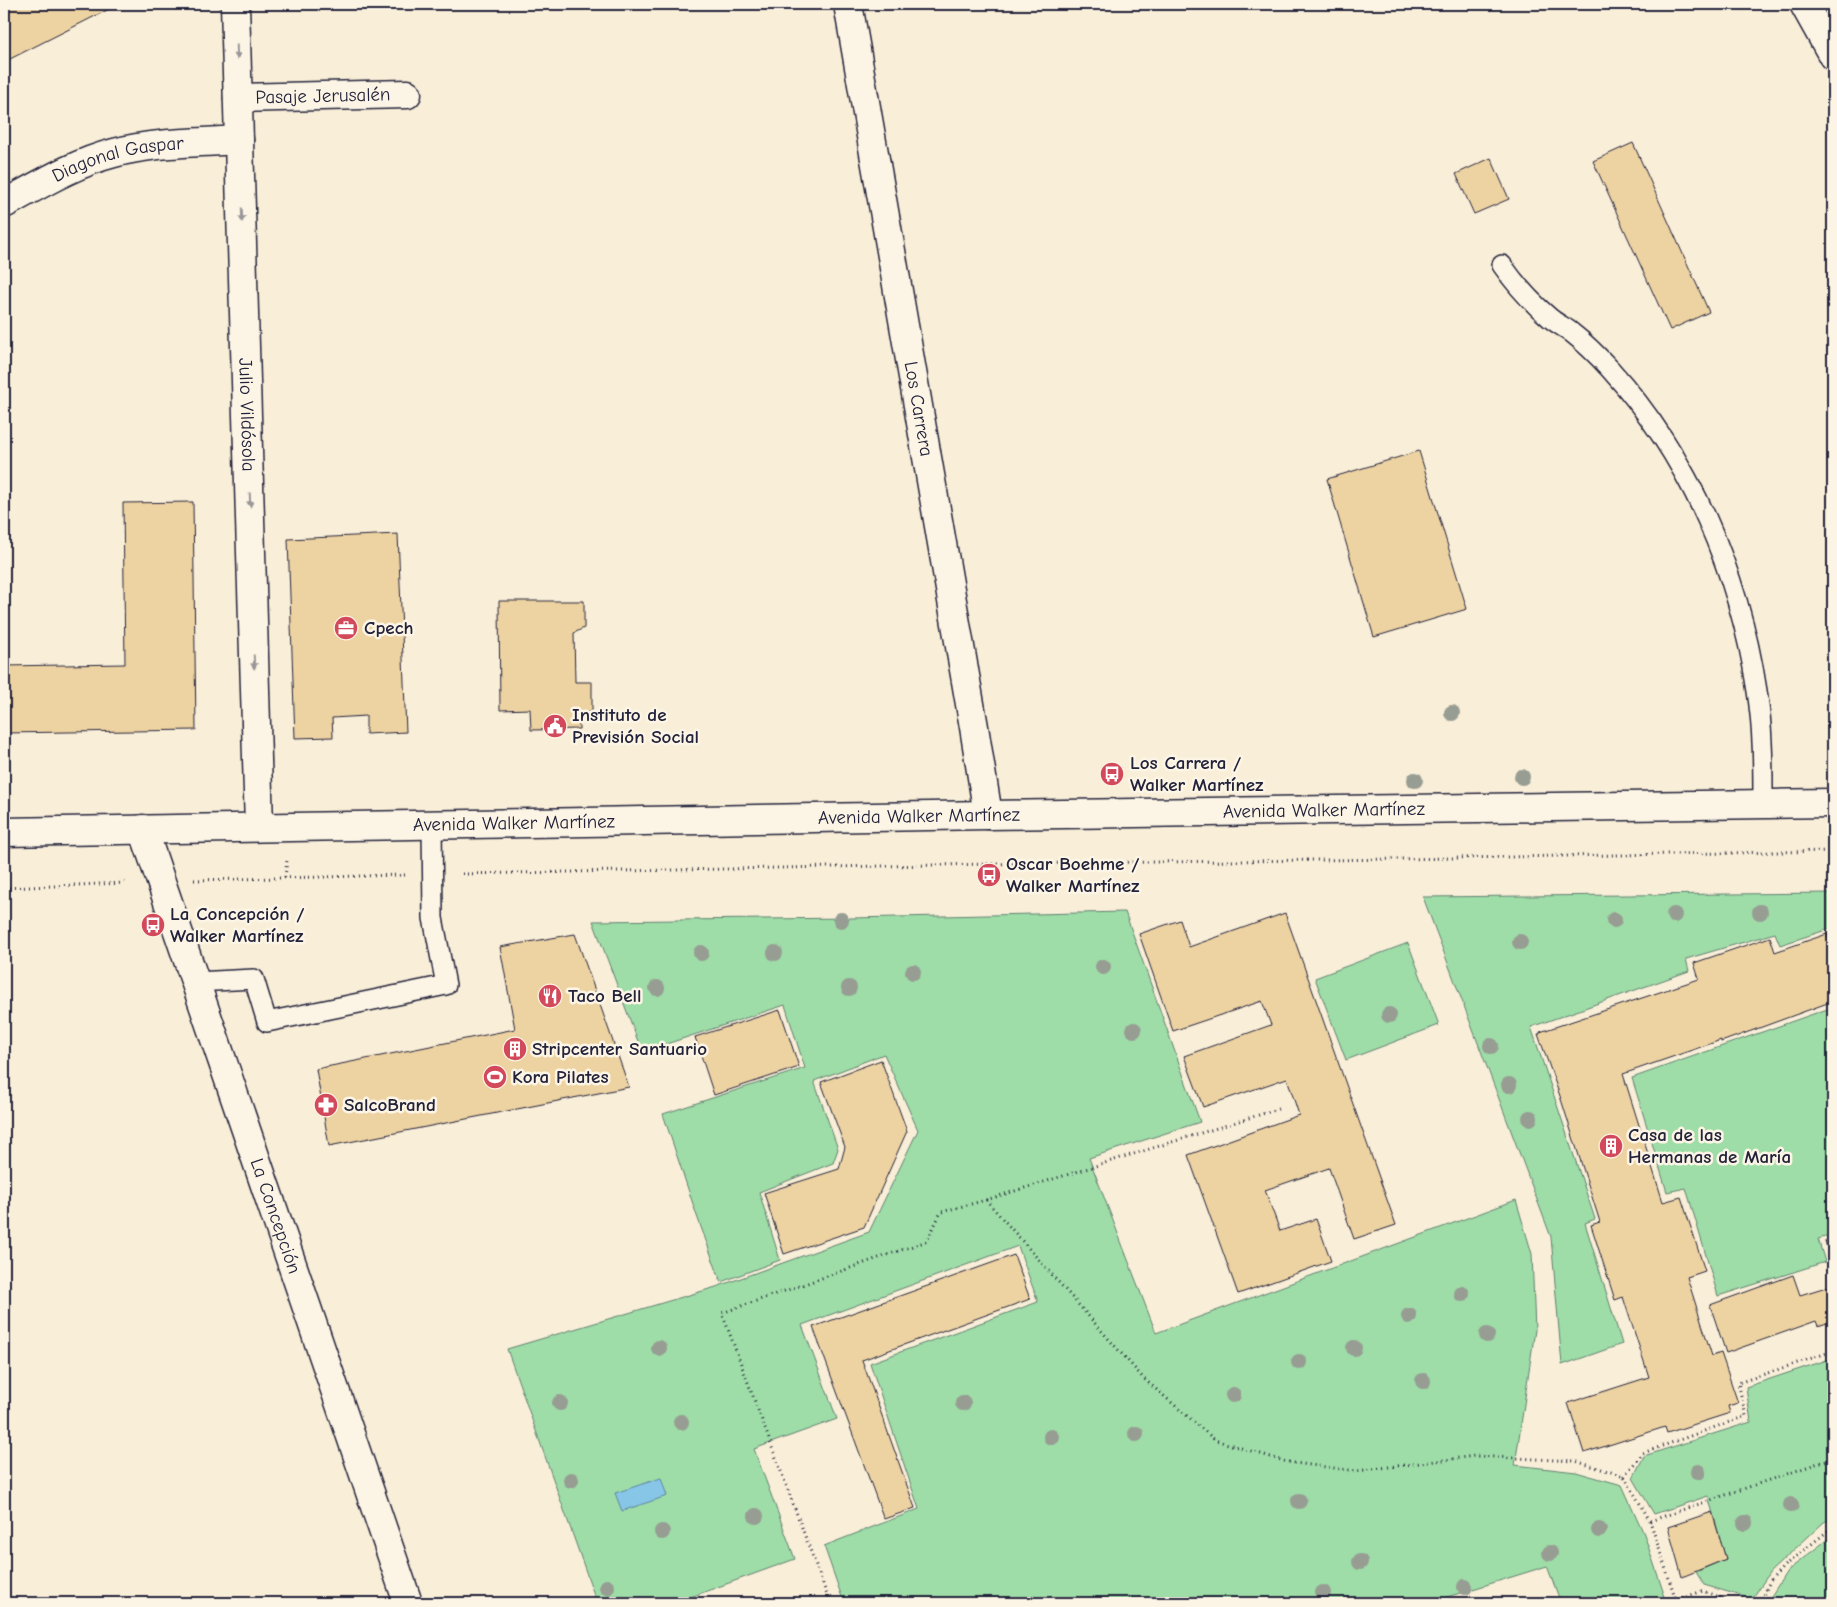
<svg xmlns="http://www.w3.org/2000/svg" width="1837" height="1607" viewBox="0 0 1837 1607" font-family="'Comic Neue',sans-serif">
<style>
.green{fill:#9edda7;stroke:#608071}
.water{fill:#87c6e7;stroke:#5f84a2}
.building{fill:#eed3a2;stroke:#22223b}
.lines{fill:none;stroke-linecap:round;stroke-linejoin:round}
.service-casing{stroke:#22223b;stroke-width:22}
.minor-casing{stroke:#22223b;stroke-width:31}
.tertiary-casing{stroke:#22223b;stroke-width:31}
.secondary-casing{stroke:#22223b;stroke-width:31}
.path{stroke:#22223b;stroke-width:3;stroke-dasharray:1 4;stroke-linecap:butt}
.service{stroke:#fcf5e5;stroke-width:19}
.minor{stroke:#fcf5e5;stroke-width:28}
.tertiary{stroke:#fcf5e5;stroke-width:28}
.secondary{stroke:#fcf5e5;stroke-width:28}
.tree{fill:#979d93}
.oneway{fill:#9a9698}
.labels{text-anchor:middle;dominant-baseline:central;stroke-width:5;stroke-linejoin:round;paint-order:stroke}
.street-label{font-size:19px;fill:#22223b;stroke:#fcf5e5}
.poi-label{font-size:19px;font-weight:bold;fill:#22223b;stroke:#fcf5e5;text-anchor:start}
</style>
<rect width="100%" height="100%" fill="#f9eed8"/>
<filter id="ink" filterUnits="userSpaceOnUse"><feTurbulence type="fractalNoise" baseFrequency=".02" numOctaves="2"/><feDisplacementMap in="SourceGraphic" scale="10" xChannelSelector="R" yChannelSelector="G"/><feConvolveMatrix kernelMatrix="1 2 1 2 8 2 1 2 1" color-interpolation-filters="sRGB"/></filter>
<g filter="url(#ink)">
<path class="green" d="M 1833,893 L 1833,929 L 1832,928 L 1780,945 L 1775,933 L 1686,959 L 1689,971 L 1531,1027 L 1595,1219 L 1585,1223 L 1622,1344 L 1562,1365 L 1551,1237 L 1423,897 Z
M 1125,912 L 1200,1122 L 1089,1158 L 1156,1333 L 1516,1200 L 1532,1254 L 1535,1330 L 1515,1465 L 1576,1472 L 1622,1485 L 1644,1534 L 1667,1603 L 1561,1603 L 1547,1566 L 1428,1603 L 844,1603 L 824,1546 L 919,1509 L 870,1363 L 1038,1302 L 1018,1246 L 802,1325 L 837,1419 L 754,1449 L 795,1559 L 674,1603 L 597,1603 L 507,1349 L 716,1287 L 869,1232 L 918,1130 L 884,1054 L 814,1081 L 838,1149 L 833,1163 L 759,1192 L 780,1260 L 721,1282 L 697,1216 L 663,1114 L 805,1068 L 785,1005 L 642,1052 L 593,921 L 852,918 Z
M 1408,943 L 1439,1025 L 1346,1060 L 1315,978 Z
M 1833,1007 L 1833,1235 L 1818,1239 L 1825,1262 L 1718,1296 L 1686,1188 L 1667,1192 L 1632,1078 Z
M 1833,1358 L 1833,1518 L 1824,1522 L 1770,1572 L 1752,1599 L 1704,1585 L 1696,1572 L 1726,1559 L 1708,1496 L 1654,1514 L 1633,1478 L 1644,1456 L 1751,1422 L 1746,1387 Z
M 1833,1535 L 1833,1603 L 1807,1603 L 1770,1598 L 1787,1571 Z"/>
<path class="water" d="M 661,1478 L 667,1496 L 622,1511 L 615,1493 Z"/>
<path class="building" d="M 4,4 L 119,4 L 4,62 Z
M 1633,143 L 1709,312 L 1670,330 L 1593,161 Z
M 1491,158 L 1509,199 L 1474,214 L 1456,174 Z
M 1419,451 L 1467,609 L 1374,637 L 1327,479 Z
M 193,502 L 196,730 L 4,733 L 4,666 L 125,664 L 123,503 Z
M 398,534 L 406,732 L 366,734 L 366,716 L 332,718 L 333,737 L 295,738 L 288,539 Z
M 499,601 L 584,601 L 584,628 L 574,633 L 575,682 L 592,682 L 592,712 L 579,713 L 579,729 L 531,730 L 530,709 L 500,710 Z
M 1285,913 L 1396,1225 L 1354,1239 L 1329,1168 L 1265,1190 L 1280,1231 L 1316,1219 L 1331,1261 L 1238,1294 L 1188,1155 L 1299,1115 L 1287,1078 L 1203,1107 L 1184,1056 L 1271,1025 L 1262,1001 L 1173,1031 L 1139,934 L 1180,920 L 1189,947 Z
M 575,934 L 629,1087 L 329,1146 L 316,1069 L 515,1029 L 500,947 Z
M 1827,934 L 1833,952 L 1833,1001 L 1721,1042 L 1721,1040 L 1623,1074 L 1663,1202 L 1681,1197 L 1705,1271 L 1687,1277 L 1712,1356 L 1721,1353 L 1738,1403 L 1728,1406 L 1730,1413 L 1667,1433 L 1665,1427 L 1584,1453 L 1568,1403 L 1649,1377 L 1623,1297 L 1615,1300 L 1591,1225 L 1600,1222 L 1560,1096 L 1538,1034 L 1540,1034 L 1540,1032 L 1699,979 L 1694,963 L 1770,937 L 1775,952 Z
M 780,1010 L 799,1067 L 714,1095 L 695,1037 Z
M 881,1060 L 907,1131 L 864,1227 L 784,1254 L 764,1193 L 839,1169 L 845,1147 L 821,1082 Z
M 1833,1239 L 1833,1265 L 1825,1241 Z
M 1014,1255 L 1030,1299 L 862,1360 L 915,1508 L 884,1519 L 813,1327 Z
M 1793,1275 L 1800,1295 L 1833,1285 L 1833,1321 L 1818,1326 L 1816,1321 L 1726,1353 L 1710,1305 Z
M 1712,1512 L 1726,1559 L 1682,1577 L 1668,1527 Z"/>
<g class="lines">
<g class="service-casing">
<path id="service" d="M 1502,265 C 1516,285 1531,302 1550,318 C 1557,324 1565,327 1572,333 C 1585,343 1599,357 1610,369 C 1691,459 1739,573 1757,691 C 1763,728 1763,766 1763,804
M 195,982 L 254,979 L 267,1022 L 446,985 L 433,918 L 432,824"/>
</g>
<g class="minor-casing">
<g id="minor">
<path id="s1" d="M 848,4 L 974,727 L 988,815"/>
<path d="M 1804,4 L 1833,56"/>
<path id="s2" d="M 238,98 L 407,94"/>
<path id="s3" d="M 4,204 C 39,185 75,163 114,153 C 154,142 198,143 239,140"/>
</g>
</g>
<g class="tertiary-casing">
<g id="tertiary">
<path id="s4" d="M 235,4 L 259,827"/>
<path id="s5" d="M 143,829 L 408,1603"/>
</g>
</g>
<g class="secondary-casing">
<g id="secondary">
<path id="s6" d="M 4,832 L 988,815 L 1833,803"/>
</g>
</g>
<path class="path" d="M 462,874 L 990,864 L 1400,859 L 1833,851
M 285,877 L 287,860
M 194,880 L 405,875
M 4,888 L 125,883
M 986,1200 L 1278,1109
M 1624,1476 L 1643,1453 L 1746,1416 L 1738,1383 L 1833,1351
M 1650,1521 L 1833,1458
M 830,1603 L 722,1313 L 927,1241 L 941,1212 L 986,1200 L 1143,1378 L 1215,1440 L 1287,1462 L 1357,1471 L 1475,1456 L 1575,1461 L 1624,1476 L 1650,1521 L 1676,1600
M 1678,1603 L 1676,1600 L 1703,1591 L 1734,1603
M 1760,1603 L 1770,1581 L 1785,1565 L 1833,1527"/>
<use href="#service" class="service"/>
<use href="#minor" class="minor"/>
<use href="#tertiary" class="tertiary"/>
<use href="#secondary" class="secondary"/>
</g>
<g class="tree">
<circle cx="1452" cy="713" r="8"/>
<circle cx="1522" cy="777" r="8"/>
<circle cx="1415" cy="780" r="8"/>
<circle cx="1760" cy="912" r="8"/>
<circle cx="1674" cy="915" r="8"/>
<circle cx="841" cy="920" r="8"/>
<circle cx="1614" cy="920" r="8"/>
<circle cx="1520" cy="942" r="8"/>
<circle cx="701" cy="953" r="8"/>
<circle cx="775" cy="953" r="8"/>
<circle cx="1103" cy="967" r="8"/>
<circle cx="913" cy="972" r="8"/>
<circle cx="657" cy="988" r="8"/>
<circle cx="849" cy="988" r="8"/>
<circle cx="1389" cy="1015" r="8"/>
<circle cx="1134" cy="1030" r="8"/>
<circle cx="1491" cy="1046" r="8"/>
<circle cx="1509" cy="1085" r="8"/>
<circle cx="1530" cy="1118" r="8"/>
<circle cx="1462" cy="1294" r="8"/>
<circle cx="1409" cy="1316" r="8"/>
<circle cx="1487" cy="1335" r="8"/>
<circle cx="659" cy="1348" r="8"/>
<circle cx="1354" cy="1348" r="8"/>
<circle cx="1299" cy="1362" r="8"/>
<circle cx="1423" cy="1381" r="8"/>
<circle cx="1233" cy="1395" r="8"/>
<circle cx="560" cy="1403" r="8"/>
<circle cx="963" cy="1403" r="8"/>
<circle cx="681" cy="1422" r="8"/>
<circle cx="1136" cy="1434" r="8"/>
<circle cx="1051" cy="1437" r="8"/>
<circle cx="1698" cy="1472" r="8"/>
<circle cx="571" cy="1480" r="8"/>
<circle cx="1299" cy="1501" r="8"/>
<circle cx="1791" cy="1505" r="8"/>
<circle cx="756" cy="1516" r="8"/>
<circle cx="1745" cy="1523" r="8"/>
<circle cx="1599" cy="1530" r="8"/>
<circle cx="662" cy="1532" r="8"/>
<circle cx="1550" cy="1553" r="8"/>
<circle cx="1360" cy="1562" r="8"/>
<circle cx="607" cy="1587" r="8"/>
<circle cx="1465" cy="1587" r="8"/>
<circle cx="1323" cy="1593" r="8"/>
</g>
<defs><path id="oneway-solid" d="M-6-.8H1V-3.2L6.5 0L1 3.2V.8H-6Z" transform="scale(1.25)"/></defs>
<g class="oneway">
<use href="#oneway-solid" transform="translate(237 52) rotate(88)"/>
<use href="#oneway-solid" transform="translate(242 215) rotate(88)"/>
<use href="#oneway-solid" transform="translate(250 500) rotate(88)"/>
<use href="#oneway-solid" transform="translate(254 662) rotate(88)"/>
</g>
</g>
<defs>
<g id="office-disc" transform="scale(1.25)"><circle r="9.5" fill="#d1495b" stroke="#fcf5e5"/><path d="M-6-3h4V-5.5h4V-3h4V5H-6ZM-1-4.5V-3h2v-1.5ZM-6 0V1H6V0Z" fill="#fff"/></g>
<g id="civic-disc" transform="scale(1.25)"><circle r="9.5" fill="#d1495b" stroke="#fcf5e5"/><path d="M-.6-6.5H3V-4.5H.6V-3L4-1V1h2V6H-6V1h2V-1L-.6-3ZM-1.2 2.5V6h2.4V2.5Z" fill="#fff"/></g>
<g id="bus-disc" transform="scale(1.25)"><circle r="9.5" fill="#d1495b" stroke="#fcf5e5"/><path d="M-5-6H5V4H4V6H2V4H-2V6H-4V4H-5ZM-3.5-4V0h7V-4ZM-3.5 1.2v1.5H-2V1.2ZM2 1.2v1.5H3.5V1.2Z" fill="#fff"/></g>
<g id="restaurant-disc" transform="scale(1.25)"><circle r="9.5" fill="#d1495b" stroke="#fcf5e5"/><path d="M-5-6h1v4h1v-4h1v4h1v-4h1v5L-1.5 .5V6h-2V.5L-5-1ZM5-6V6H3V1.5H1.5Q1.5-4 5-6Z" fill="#fff"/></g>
<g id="building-disc" transform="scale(1.25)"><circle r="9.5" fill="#d1495b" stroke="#fcf5e5"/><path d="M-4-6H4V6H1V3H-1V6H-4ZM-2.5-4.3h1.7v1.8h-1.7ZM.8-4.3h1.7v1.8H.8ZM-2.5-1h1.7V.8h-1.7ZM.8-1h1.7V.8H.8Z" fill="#fff"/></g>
<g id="stadium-disc" transform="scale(1.25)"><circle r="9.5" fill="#d1495b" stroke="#fcf5e5"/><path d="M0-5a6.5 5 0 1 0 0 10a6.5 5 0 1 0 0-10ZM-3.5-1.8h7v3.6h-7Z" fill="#fff"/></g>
<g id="pharmacy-disc" transform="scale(1.25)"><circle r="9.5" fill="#d1495b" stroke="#fcf5e5"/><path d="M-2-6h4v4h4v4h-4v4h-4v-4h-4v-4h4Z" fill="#fff"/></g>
</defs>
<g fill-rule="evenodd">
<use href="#office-disc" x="346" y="628"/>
<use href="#civic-disc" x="555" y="726"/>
<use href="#bus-disc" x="1112" y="774"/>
<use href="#bus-disc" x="989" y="875"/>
<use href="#bus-disc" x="153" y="925"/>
<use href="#restaurant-disc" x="550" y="996"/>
<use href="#building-disc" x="515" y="1049"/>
<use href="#stadium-disc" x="495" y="1077"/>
<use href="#pharmacy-disc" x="326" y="1105"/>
<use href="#building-disc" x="1611" y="1146"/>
</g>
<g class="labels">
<g class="street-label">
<text stroke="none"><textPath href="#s2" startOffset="85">Pasaje Jerusalén</textPath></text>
<text stroke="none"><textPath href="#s3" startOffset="124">Diagonal Gaspar</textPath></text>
<text stroke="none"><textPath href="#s1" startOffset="411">Los Carrera</textPath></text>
<text stroke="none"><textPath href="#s4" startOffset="411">Julio Vildósola</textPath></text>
<text stroke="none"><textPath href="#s6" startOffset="1320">Avenida Walker Martínez</textPath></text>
<text stroke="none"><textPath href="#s6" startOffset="915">Avenida Walker Martínez</textPath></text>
<text stroke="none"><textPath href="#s6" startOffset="510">Avenida Walker Martínez</textPath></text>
<text stroke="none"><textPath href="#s5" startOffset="409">La Concepción</textPath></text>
</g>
<g class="poi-label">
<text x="364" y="628">Cpech</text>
<text x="572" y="715">Instituto de<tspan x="572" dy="22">Previsión Social</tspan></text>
<text x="1130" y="763">Los Carrera /<tspan x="1130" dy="22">Walker Martínez</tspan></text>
<text x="1006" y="864">Oscar Boehme /<tspan x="1006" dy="22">Walker Martínez</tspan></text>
<text x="170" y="914">La Concepción /<tspan x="170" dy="22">Walker Martínez</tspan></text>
<text x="568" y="996">Taco Bell</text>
<text x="532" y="1049">Stripcenter Santuario</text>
<text x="512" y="1077">Kora Pilates</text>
<text x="344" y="1105">SalcoBrand</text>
<text x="1628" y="1135">Casa de las<tspan x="1628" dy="22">Hermanas de María</tspan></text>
</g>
</g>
<rect width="1837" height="1607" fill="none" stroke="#fcf5e5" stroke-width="20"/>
<rect x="10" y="10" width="1817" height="1587" fill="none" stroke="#22223b" stroke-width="2" filter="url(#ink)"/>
</svg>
